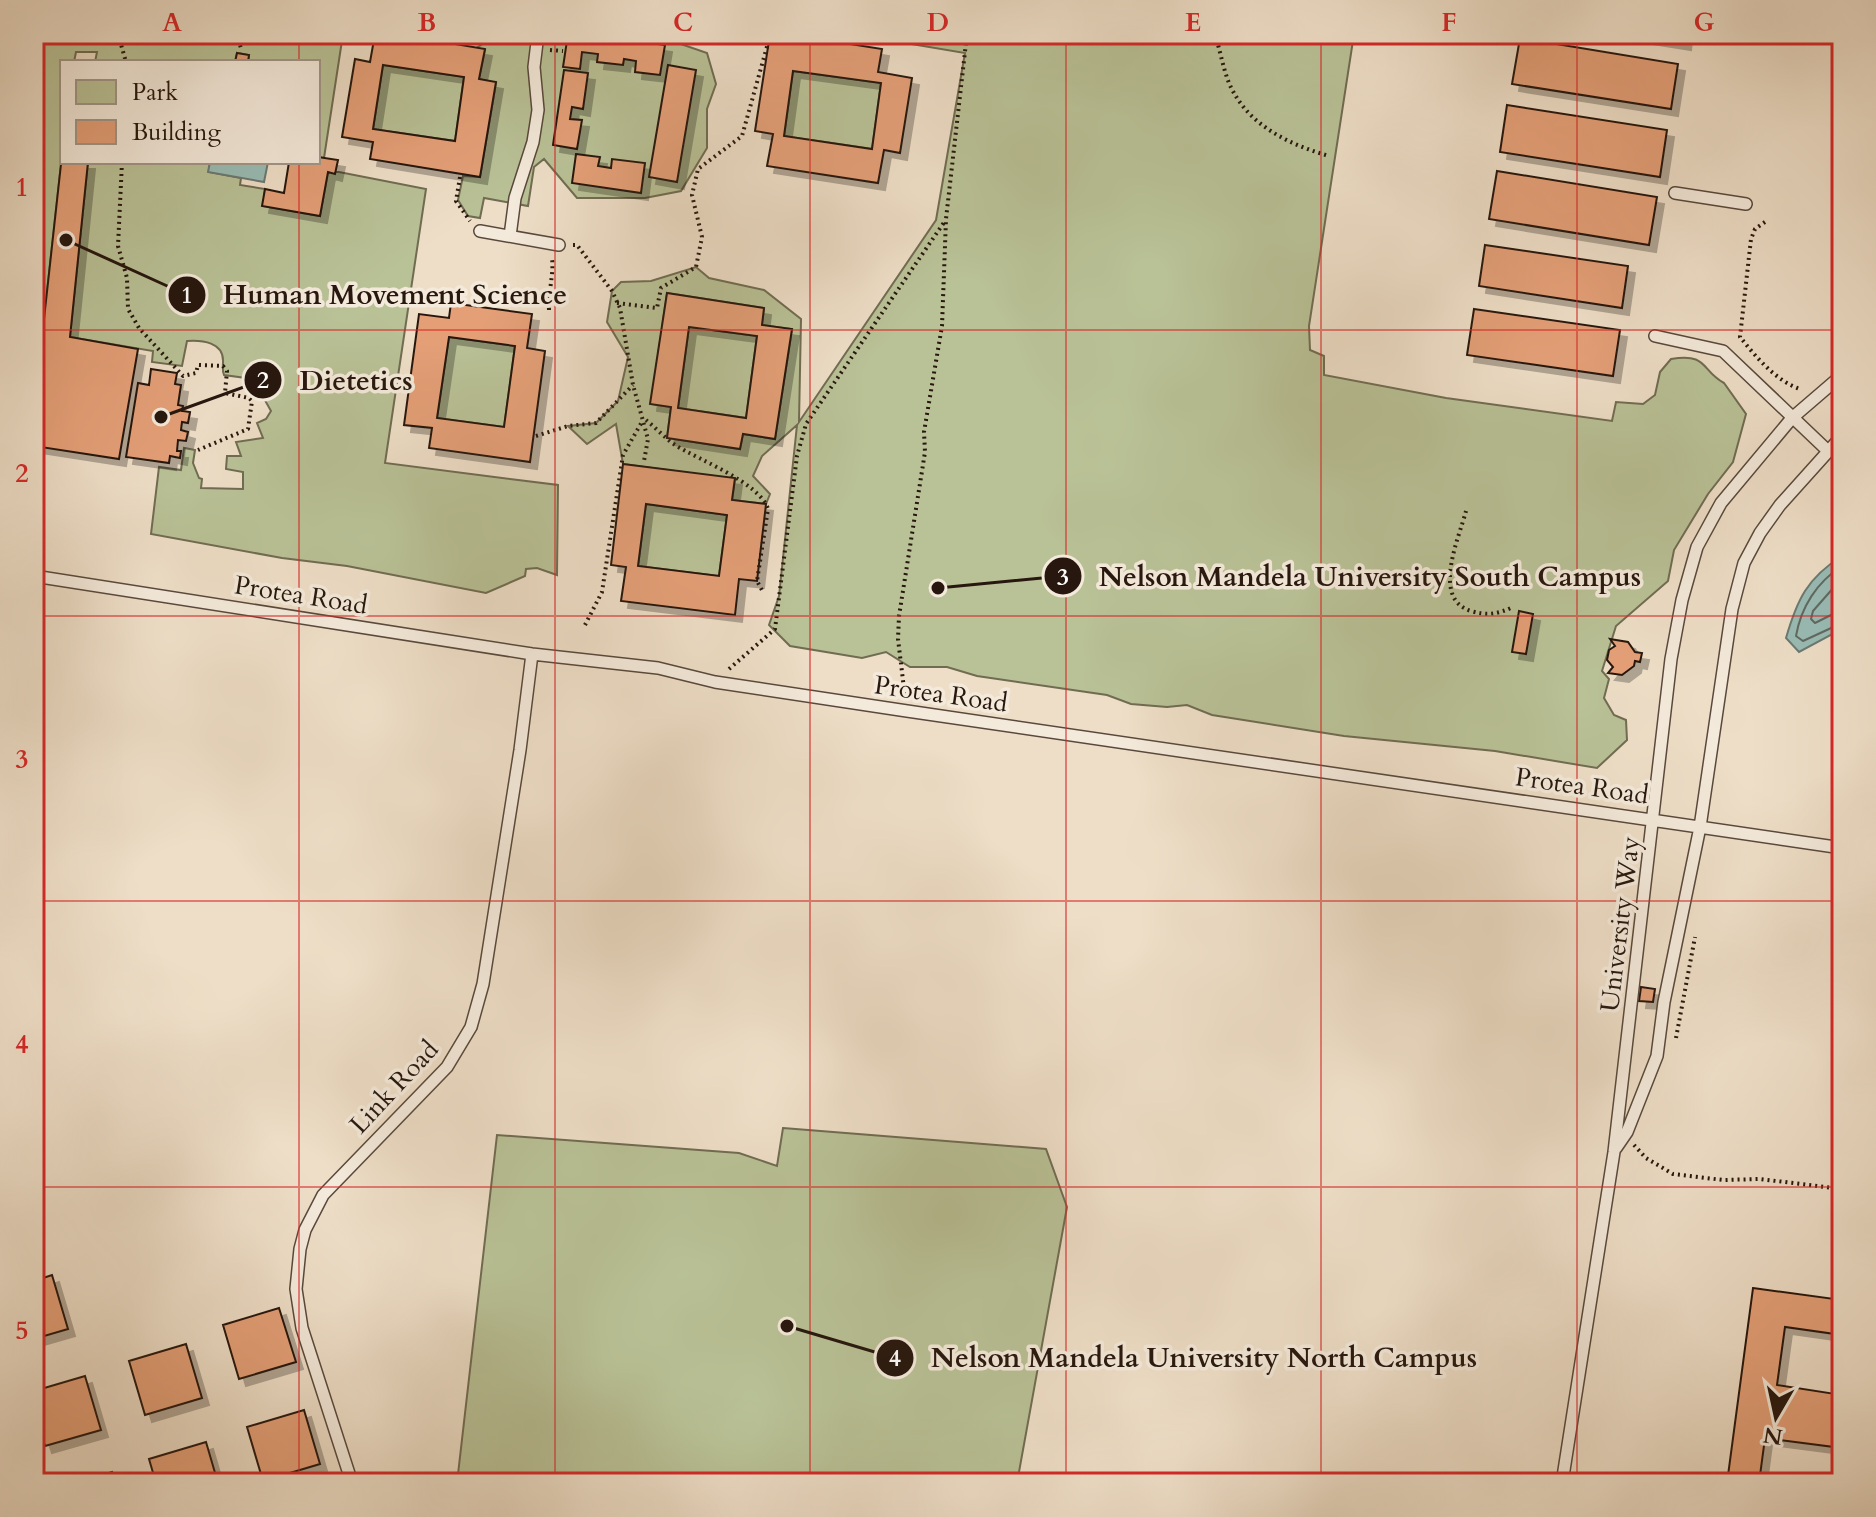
<svg xmlns="http://www.w3.org/2000/svg" width="1876" height="1517" viewBox="0 0 1876 1517" font-family="Cardo,serif">
<style>
.green{fill:#b9c196;stroke:#706c52;stroke-width:2;fill-rule:evenodd}
.water{fill:#99bcb5;stroke:#6b7a72;stroke-width:2}
.lines{fill:none;stroke-linecap:round;stroke-linejoin:round}
.shore{stroke:#606a62;stroke-width:2}
.building{fill:#e49f77;stroke:#27170e;stroke-width:2;fill-rule:evenodd;filter:url(#shadow)}
.lane-casing{stroke:#59493c;stroke-width:14}
.path{stroke:#27170e;stroke-width:4;stroke-dasharray:2 4;stroke-linecap:butt}
.lane{stroke:#f4eadb;stroke-width:11}
.grid{fill:none;stroke:#d62828;stroke-width:2;stroke-opacity:0.55}
.labels{text-anchor:middle;dominant-baseline:central;stroke-width:7;stroke-linejoin:round;paint-order:stroke}
.street-label{font-size:26px;fill:#27170e;stroke:#f4eadb}
.leader{fill:none;stroke:#27170e;stroke-width:3}
.callout-dot{fill:#27170e;stroke:#f4eadb;stroke-width:3}
.mark-label{font-size:24px;text-anchor:middle;font-weight:bold;fill:#fff}
.callout-label{font-size:28px;text-anchor:middle;font-weight:bold;fill:#27170e;stroke:#f4eadb;stroke-width:7;stroke-linejoin:round;paint-order:stroke}
.neatline{fill:none;stroke:#d62828;stroke-width:3}
.grid-label{font-size:26px;text-anchor:middle;font-weight:bold;fill:#d62828}
</style>
<defs>
<filter id="shadow"><feDropShadow dx="7" dy="7" stdDeviation="0" flood-color="#0004"/></filter>
</defs>
<rect width="100%" height="100%" fill="#eedec7"/>
<filter id="stains"><feTurbulence type="fractalNoise" baseFrequency=".0025" numOctaves="4"/><feColorMatrix values="0 0 0 0 .2 0 0 0 0 .09 0 0 0 0 .02 0 0 0 .5 -.17"/></filter>
<radialGradient id="worn" r=".72"><stop offset=".6" stop-color="#630" stop-opacity="0"/><stop offset="1" stop-color="#630" stop-opacity=".3"/></radialGradient>
<path class="green" d="M 34,34 L 343,34 L 324,158 L 318,157 L 318,62 L 248,62 L 249,55 L 237,53 L 235,62 L 95,62 L 97,52 L 76,52 L 74,62 L 62,62 L 62,155 L 44,319 L 34,317 Z
M 500,34 L 652,34 L 707,53 L 716,84 L 707,109 L 707,148 L 681,191 L 645,198 L 577,198 L 544,159 L 534,167 L 528,206 L 484,198 L 480,218 L 468,216 L 458,200 L 463,176 L 480,177 L 496,83 L 479,79 L 485,50 L 476,48 Z
M 852,34 L 1354,34 L 1309,326 L 1310,350 L 1324,356 L 1324,375 L 1446,398 L 1612,421 L 1616,402 L 1643,404 L 1655,395 L 1660,372 L 1671,359 C 1709,353 1700,370 1724,383 L 1746,414 L 1733,462 L 1708,494 L 1674,550 L 1668,581 L 1616,626 L 1602,671 L 1609,679 L 1604,698 L 1614,715 L 1626,720 L 1627,740 L 1597,768 L 1495,751 L 1344,736 L 1212,715 L 1187,705 L 1167,707 L 1131,704 L 1107,695 L 977,676 L 947,667 L 910,667 L 886,652 L 862,658 L 790,646 L 769,625 L 779,596 L 797,425 L 762,456 L 753,476 L 770,494 L 766,504 L 732,500 L 735,479 L 623,464 L 616,424 L 587,444 L 568,426 L 596,423 L 618,401 L 628,357 L 607,322 L 612,291 L 621,282 L 651,281 L 696,267 L 709,278 L 764,290 L 801,319 L 799,422 L 936,220 L 965,53 ZM 667,293 L 764,308 L 762,325 L 792,329 L 775,439 L 743,434 L 740,449 L 667,438 L 671,407 L 651,404 Z
M 383,65 L 464,77 L 455,141 L 373,129 Z
M 793,71 L 881,83 L 872,149 L 784,136 Z
M 88,162 L 210,162 L 209,172 L 241,178 L 240,185 L 265,189 L 263,206 L 320,216 L 328,172 L 339,172 L 426,189 L 385,463 L 558,485 L 557,575 L 537,568 L 526,569 L 525,576 L 486,593 L 347,566 L 282,558 L 151,534 L 159,467 L 181,470 L 184,448 L 195,450 L 193,463 L 199,478 L 202,479 L 201,488 L 243,489 L 243,472 L 226,469 L 227,456 L 241,456 L 236,442 L 263,438 L 257,423 L 266,419 L 271,411 L 253,379 L 224,375 C 222,370 223,366 223,362 C 224,342 202,340 187,341 L 182,366 L 152,362 L 153,351 L 70,337 Z
M 689,327 L 757,336 L 746,418 L 678,408 Z
M 449,337 L 515,346 L 504,427 L 437,418 Z
M 646,504 L 727,515 L 719,576 L 638,566 Z
M 783,1128 L 1046,1149 L 1067,1207 L 1017,1483 L 457,1483 L 497,1135 L 739,1153 L 777,1166 Z"/>
<path class="water" d="M 210,162 L 268,162 L 264,182 L 208,172 Z
M 1842,556 L 1842,629 L 1799,652 L 1786,638 C 1797,600 1807,578 1842,556 Z"/>
<g class="lines">
<path class="shore" d="M 1842,566 C 1817,582 1801,607 1796,636 L 1803,641 L 1842,623
M 1842,578 L 1813,611 L 1811,619 L 1815,623 L 1833,614 L 1842,613"/>
</g>
<path class="building" d="M 375,34 L 396,34 L 485,49 L 479,79 L 496,82 L 480,177 L 370,159 L 373,142 L 342,137 L 355,59 L 370,62 ZM 383,65 L 464,77 L 455,141 L 373,129 Z
M 568,34 L 587,34 L 665,45 L 660,75 L 635,72 L 636,61 L 624,59 L 623,65 L 597,62 L 598,54 L 582,52 L 580,69 L 563,67 Z
M 770,34 L 787,34 L 882,49 L 878,72 L 912,78 L 900,153 L 884,150 L 878,183 L 767,166 L 773,134 L 755,131 ZM 793,71 L 881,83 L 872,149 L 784,136 Z
M 1627,34 L 1685,34 L 1684,43 Z
M 1520,38 L 1678,64 L 1671,109 L 1512,84 Z
M 237,53 L 249,55 L 248,62 L 235,62 Z
M 668,65 L 696,70 L 677,182 L 649,177 Z
M 564,70 L 588,73 L 583,109 L 572,107 L 570,119 L 582,120 L 577,149 L 553,145 Z
M 1507,105 L 1667,130 L 1660,177 L 1500,152 Z
M 576,154 L 600,157 L 598,166 L 611,168 L 612,159 L 645,163 L 641,193 L 572,183 Z
M 62,155 L 62,162 L 88,162 L 70,337 L 138,349 L 119,459 L 34,446 L 34,320 L 44,319 Z
M 318,157 L 338,160 L 335,174 L 328,172 L 320,216 L 262,206 L 265,189 L 284,193 L 289,162 L 318,162 Z
M 1497,171 L 1657,197 L 1649,245 L 1489,219 Z
M 1485,245 L 1628,266 L 1622,308 L 1479,286 Z
M 667,293 L 764,308 L 762,325 L 792,329 L 775,439 L 743,434 L 740,449 L 667,438 L 671,407 L 650,404 ZM 689,327 L 757,336 L 746,418 L 678,408 Z
M 451,303 L 532,314 L 527,348 L 545,351 L 530,462 L 429,448 L 432,428 L 404,425 L 419,314 L 449,318 ZM 449,337 L 515,346 L 504,427 L 437,418 Z
M 1474,309 L 1620,330 L 1613,376 L 1467,355 Z
M 151,369 L 177,373 L 175,384 L 181,385 L 178,405 L 183,406 L 182,411 L 190,412 L 188,423 L 182,422 L 181,430 L 188,432 L 186,441 L 178,440 L 177,451 L 181,451 L 180,458 L 170,456 L 169,463 L 126,457 L 138,383 L 149,385 Z
M 623,464 L 735,478 L 732,500 L 766,504 L 757,581 L 739,579 L 735,615 L 621,601 L 626,567 L 611,565 ZM 646,504 L 727,515 L 719,576 L 638,566 Z
M 1519,611 L 1533,614 L 1526,654 L 1512,652 Z
M 1610,639 L 1628,642 L 1635,652 L 1642,653 L 1640,662 L 1635,661 L 1634,666 L 1622,675 L 1608,673 L 1613,667 L 1607,660 L 1609,650 L 1615,646 Z
M 1641,987 L 1655,989 L 1653,1002 L 1639,1001 Z
M 52,1275 L 68,1329 L 34,1339 L 34,1281 Z
M 1753,1288 L 1842,1300 L 1842,1335 L 1785,1327 L 1777,1385 L 1842,1395 L 1842,1448 L 1765,1438 L 1759,1483 L 1727,1483 Z
M 279,1308 L 296,1362 L 239,1379 L 223,1325 Z
M 186,1344 L 202,1398 L 145,1415 L 129,1361 Z
M 85,1376 L 101,1430 L 45,1446 L 34,1412 L 34,1391 Z
M 304,1410 L 320,1464 L 263,1481 L 247,1427 Z
M 206,1442 L 218,1483 L 156,1483 L 149,1459 Z
M 112,1472 L 115,1483 L 75,1483 Z"/>
<g class="lines">
<g class="lane-casing">
<path id="lane" d="M 1675,193 L 1746,204
M 480,231 L 559,245
M 510,236 L 515,198 L 533,142 L 538,110 L 534,67 L 538,34
M 1655,336 L 1723,351 L 1828,451
M 34,576 L 532,654 L 658,668 L 715,682 L 907,711 L 1842,848
M 1616,1148 L 1627,1132 L 1657,1056 L 1664,1002 L 1700,827 L 1732,609 L 1744,563 L 1760,533 L 1780,505 L 1842,436
M 352,1483 L 302,1328 L 296,1289 L 300,1249 L 305,1230 L 323,1195 L 447,1067 L 471,1027 L 483,984 L 520,750 L 532,654
M 1562,1483 L 1614,1152 L 1671,659 L 1682,600 L 1697,547 L 1721,503 L 1792,418 L 1842,375"/>
</g>
<path class="path" d="M 118,34 L 126,62
M 236,34 L 241,48
M 901,34 L 966,43 L 946,219 L 942,326 L 924,432 L 925,452 L 899,616 L 898,639 L 905,697
M 1215,34 C 1220,50 1223,68 1229,83 C 1247,125 1288,144 1329,156
M 966,43 L 968,34
M 550,50 L 563,51
M 122,162 L 118,246 L 127,278 L 128,309 L 139,328 L 183,376 L 196,373 L 198,365 L 223,366 L 227,371 L 225,393 L 249,398 L 252,401 L 248,429 L 198,450
M 460,177 L 456,201 L 470,221
M 1765,222 L 1755,229 L 1751,239 L 1740,337 C 1756,357 1776,381 1800,389
M 573,245 L 577,245 L 612,291 L 620,308 L 633,385 L 648,439 L 644,461
M 617,303 L 657,308 L 661,288 L 696,267 L 702,237 L 692,195 L 698,169 L 742,136 L 768,43
M 549,310 C 548,291 554,276 552,258
M 646,420 C 656,428 665,438 675,445 C 699,460 760,483 768,509 L 757,581 L 763,592
M 536,436 L 568,426 L 596,423 L 633,385
M 1466,511 C 1459,538 1431,599 1471,611 C 1487,616 1498,614 1513,607
M 585,625 L 602,592 L 623,455 L 643,420
M 729,669 L 775,629 L 797,456 L 806,424 L 945,221
M 1676,1038 L 1695,937
M 1634,1145 L 1646,1158 L 1673,1174 L 1723,1180 L 1760,1179 L 1842,1189"/>
<use href="#lane" class="lane"/>
</g>
<path class="grid" d="M 299,34 L 299,62M 555,34 L 555,1483M 810,34 L 810,1483M 1066,34 L 1066,1483M 1321,34 L 1321,1483M 1577,34 L 1577,1483M 299,162 L 299,1483M 34,330 L 1842,330M 34,616 L 1842,616M 34,901 L 1842,901M 34,1187 L 1842,1187"/>
<g class="labels">
<g class="street-label">
<text transform="translate(301 595) rotate(9)">Protea Road</text>
<text transform="translate(941 694) rotate(8)">Protea Road</text>
<text transform="translate(1582 786) rotate(8)">Protea Road</text>
<text transform="translate(1620 924) rotate(-83)">University Way</text>
<text transform="translate(394 1087) rotate(-47)">Link Road</text>
</g>
</g>
<path class="leader" d="M66 240L187 295M161 417L263 380M938 588L1063 576M787 1326L895 1358"/>
<g class="callout-dot">
<circle cx="66" cy="240" r="8"/>
<circle cx="161" cy="417" r="8"/>
<circle cx="938" cy="588" r="8"/>
<circle cx="787" cy="1326" r="8"/>
<circle cx="187" cy="295" r="20"/>
<circle cx="263" cy="380" r="20"/>
<circle cx="1063" cy="576" r="20"/>
<circle cx="895" cy="1358" r="20"/>
</g>
<g class="mark-label">
<text x="187" y="303">1</text>
<text x="263" y="388">2</text>
<text x="1063" y="585">3</text>
<text x="895" y="1366">4</text>
</g>
<g class="callout-label">
<text x="395" y="304">Human Movement Science</text>
<text x="356" y="390">Dietetics</text>
<text x="1370" y="586">Nelson Mandela University South Campus</text>
<text x="1204" y="1367">Nelson Mandela University North Campus</text>
</g>
<rect width="1876" height="1517" fill="none" stroke="#eedec7" stroke-width="88"/>
<rect x="60" y="60" width="260" height="104" fill="#f4eadb" stroke="#a29689" stroke-width="2"/>
<rect x="76" y="80" width="40" height="24" fill="#b9c196" stroke="#a29689" stroke-width="2"/>
<text x="132" y="100" font-size="24" fill="#27170e">Park</text>
<rect x="76" y="120" width="40" height="24" fill="#e49f77" stroke="#a29689" stroke-width="2"/>
<text x="132" y="140" font-size="24" fill="#27170e">Building</text>
<g transform="translate(1776 1417) rotate(189)" stroke="#f4eadb" stroke-width="6" paint-order="stroke">
<path d="M0-6L14 30L0 20L-14 30Z" fill="#27170e"/>
<text y="-12" font-size="22" font-weight="bold" text-anchor="middle" fill="#27170e">N</text>
</g>
<rect x="44" y="44" width="1788" height="1429" class="neatline"/>
<g class="grid-label">
<text x="172" y="31">A</text>
<text x="427" y="31">B</text>
<text x="683" y="31">C</text>
<text x="938" y="31">D</text>
<text x="1193" y="31">E</text>
<text x="1449" y="31">F</text>
<text x="1704" y="31">G</text>
<text x="22" y="196">1</text>
<text x="22" y="482">2</text>
<text x="22" y="768">3</text>
<text x="22" y="1053">4</text>
<text x="22" y="1339">5</text>
</g>
<rect width="100%" height="100%" filter="url(#stains)"/>
<rect width="100%" height="100%" fill="url(#worn)"/>
</svg>
